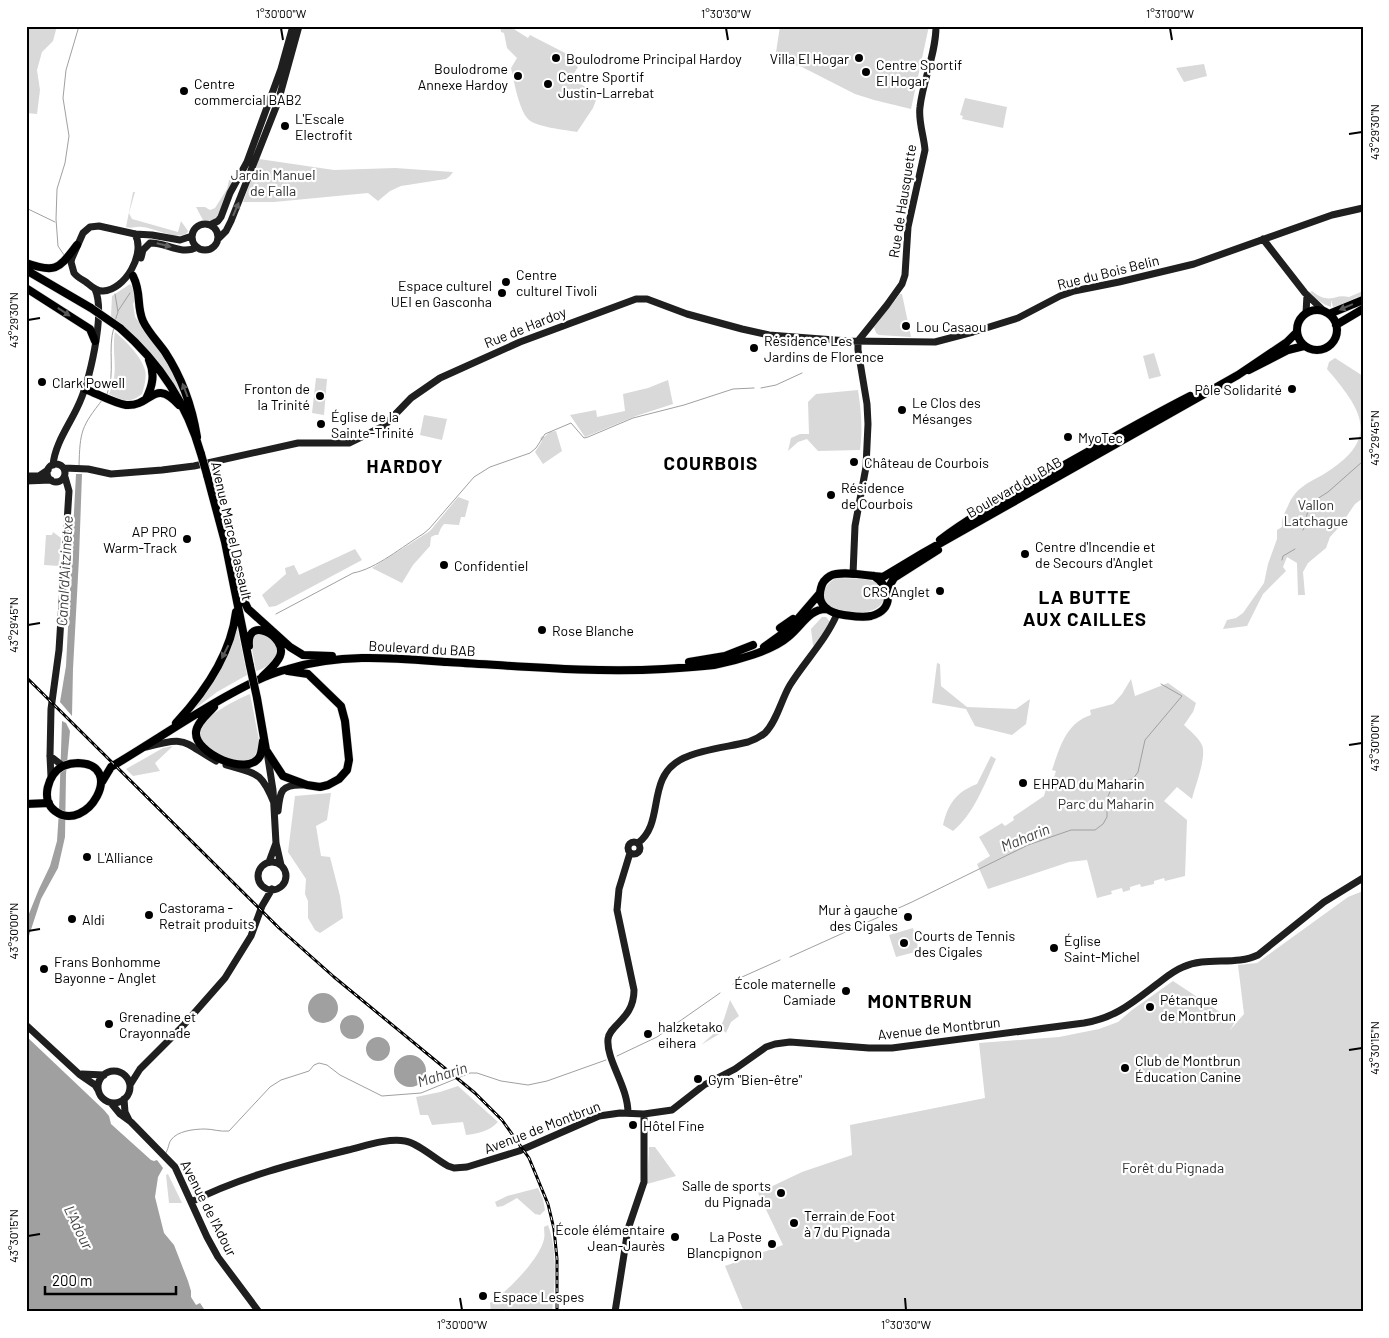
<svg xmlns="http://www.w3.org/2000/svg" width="1389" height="1338" viewBox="0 0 1389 1338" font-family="Barlow,sans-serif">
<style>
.green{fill:#d9d9d9}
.water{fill:#a0a0a0}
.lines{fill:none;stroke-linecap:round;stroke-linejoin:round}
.stream{stroke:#a0a0a0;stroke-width:1}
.primary-casing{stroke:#dbdbdb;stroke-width:9}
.secondary{stroke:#1f1f1f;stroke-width:7}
.primary{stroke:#000;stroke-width:8}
.rail-casing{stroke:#000;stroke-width:3}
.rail{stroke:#fff;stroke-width:1;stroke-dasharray:4;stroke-linecap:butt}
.primary-bridge-casing{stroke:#dbdbdb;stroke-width:9;stroke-linecap:butt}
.primary-bridge{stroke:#000;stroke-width:8}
.oneway{fill:#626262}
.oneway2{fill:#595959}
.ticks{fill:none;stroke:#000;stroke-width:2}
.poi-dot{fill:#000;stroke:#fff;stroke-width:2}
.labels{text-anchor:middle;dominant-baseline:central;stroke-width:4.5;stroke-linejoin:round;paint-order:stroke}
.poi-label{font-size:14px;fill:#000;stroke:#fff;text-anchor:start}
.park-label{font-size:14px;fill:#303030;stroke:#fff}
.street-label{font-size:14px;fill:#000;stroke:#fff}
.water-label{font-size:15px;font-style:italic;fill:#414141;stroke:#fff}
.district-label{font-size:19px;font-weight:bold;letter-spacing:1px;fill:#000;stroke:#fff}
.neatline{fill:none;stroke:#000;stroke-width:2}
.ticks-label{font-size:12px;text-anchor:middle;fill:#000}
</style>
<rect width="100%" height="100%" fill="#fff"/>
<path class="green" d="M 57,26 L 53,41 L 42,52 L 37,70 L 40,90 L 37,114 L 26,113 L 26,27 Z
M 500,26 L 509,26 L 528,38 L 530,35 L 567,54 L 564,58 L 578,67 L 571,78 L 598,95 L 593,108 L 577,132 C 566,130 537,127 529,120 C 519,111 514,81 511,68 L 517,58 L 507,48 L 504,33 L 501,32 Z
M 780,26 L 929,26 L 911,109 L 874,100 L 855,94 L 802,67 L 775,59 Z
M 1204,64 L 1207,76 L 1184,82 L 1176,68 Z
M 965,98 L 1007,107 L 1003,128 L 962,119 L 963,116 L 960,115 Z
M 259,159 L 334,170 L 395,168 L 453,172 L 450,176 L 446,179 L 401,186 L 390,191 L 378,201 L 368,193 L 274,202 L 243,202 Z
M 229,180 L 231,180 L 231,186 L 217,217 L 211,221 L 203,220 L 196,207 L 205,207 L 210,210 L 215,208 L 227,189 Z
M 133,192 L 135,192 L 129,213 L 132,219 L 178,232 L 181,221 L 188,231 L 187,233 C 175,241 156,228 142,227 C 136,226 132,229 126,227 Z
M 130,284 L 136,291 L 137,297 L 133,304 L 135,317 L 151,337 L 172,369 L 190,414 C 171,376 145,341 111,316 L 112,296 Z
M 1312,291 C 1331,306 1333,293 1349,297 L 1363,291 L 1363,297 L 1358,299 L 1357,297 L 1342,305 L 1333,307 L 1331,300 L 1331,307 C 1322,304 1316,299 1310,292 Z
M 900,294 L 902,294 L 911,337 L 879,335 L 876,333 L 874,327 Z
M 115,332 C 126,341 141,356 145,370 C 147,378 144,387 142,394 C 129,404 123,401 109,394 C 120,372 111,354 115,332 Z
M 1154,353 L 1161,376 L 1149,379 L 1143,356 Z
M 1335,358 L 1363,376 L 1363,498 L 1355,504 L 1340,526 L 1330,537 L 1326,548 L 1308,563 L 1303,572 L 1305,595 L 1298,595 L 1297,563 L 1287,557 L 1283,567 L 1286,571 L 1263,594 L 1247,626 L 1223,629 L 1227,620 L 1236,618 L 1243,613 L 1264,583 L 1268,564 L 1277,539 L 1277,530 L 1282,527 C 1281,519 1284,514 1288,506 C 1295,488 1308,483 1324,474 C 1381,439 1363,411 1327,369 L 1329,362 Z
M 316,378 L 327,379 L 324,415 L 312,413 Z
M 668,380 L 673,404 L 636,416 L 585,437 L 570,415 L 596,410 L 597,417 L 625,411 L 623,394 L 648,388 Z
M 858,390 C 861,410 863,429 860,450 L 818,451 L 807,439 L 798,442 L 788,451 L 791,438 L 800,434 L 809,434 L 808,402 L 816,394 Z
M 424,415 L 447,419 L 442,440 L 420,435 Z
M 556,431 L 562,451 L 543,464 L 535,452 L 542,441 L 540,439 L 542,436 L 544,437 L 550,432 Z
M 458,497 L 469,501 L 465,517 L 461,517 L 459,525 L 444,524 L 441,528 L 438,535 L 435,535 L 431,537 L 430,546 L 413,565 L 402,583 L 372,568 L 430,531 Z
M 53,532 L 61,538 L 59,566 L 44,565 L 46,535 L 52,535 Z
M 355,549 L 362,560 L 276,606 L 269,607 L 262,595 L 286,574 L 285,568 L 294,565 L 299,575 Z
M 837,578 C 848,579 865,577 875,582 C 894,591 883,613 861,612 C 852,612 838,613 831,608 C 818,599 824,583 837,578 Z
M 822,617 L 826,617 L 830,622 L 815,647 L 813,645 L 811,629 Z
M 237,626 L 247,675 L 217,692 L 188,714 L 230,649 Z
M 265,633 C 268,637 274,640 276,645 C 284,658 266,668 256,671 L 251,644 L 252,639 L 256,634 Z
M 937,663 L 940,664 L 941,686 L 967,707 L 1016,709 L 1030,699 L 1026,724 L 1012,735 L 975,726 L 966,709 L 932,703 Z
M 1131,679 L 1135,696 L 1168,683 L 1196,703 L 1193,712 L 1184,725 C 1190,731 1198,737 1202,745 C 1207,757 1195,786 1192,799 L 1177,787 L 1164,801 L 1187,820 L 1185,876 L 1165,881 L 1164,878 L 1154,881 L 1154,884 L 1141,887 L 1140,884 L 1130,887 L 1130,890 L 1123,892 L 1122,888 L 1111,891 L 1112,894 L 1097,898 L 1087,860 L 1069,862 L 988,889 L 977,864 L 990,856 L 979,837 L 1002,823 L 1005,826 L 1014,820 L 1013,817 L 1044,796 L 1048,782 L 1052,783 L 1056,771 L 1052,770 C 1060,747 1066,723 1091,715 L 1090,710 L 1113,704 L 1122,694 Z
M 250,694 L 260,745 L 253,759 C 250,760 246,762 242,762 C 225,763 207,749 199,736 C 199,733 198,730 200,728 C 205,716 237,699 250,694 Z
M 173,746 L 155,763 L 160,771 L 133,776 L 126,769 L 163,748 Z
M 991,756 L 996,759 C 985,783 974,814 953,831 L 943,825 C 948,804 956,792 977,784 Z
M 331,793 L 327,820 L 316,826 L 321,856 L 330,857 L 340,896 L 343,918 L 320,933 L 315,930 L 308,918 L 308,901 L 305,894 L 306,879 L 288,852 L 295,796 Z
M 1363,891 L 1363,1312 L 744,1312 L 725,1266 L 783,1245 L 758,1193 L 802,1172 L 852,1155 L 850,1125 L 985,1098 L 979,1043 L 1059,1037 L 1099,1029 L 1118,1022 L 1132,1010 L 1173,981 L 1235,1022 L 1230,1030 L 1244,1014 L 1238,965 L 1257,963 L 1348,897 Z
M 913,928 L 919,951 L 896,957 L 889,935 Z
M 730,1000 L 739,1016 L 731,1022 L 726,1033 L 724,1031 L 701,1045 L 720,1028 L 724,1019 Z
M 458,1086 L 498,1122 C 490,1131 477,1134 466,1135 L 463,1122 L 432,1125 L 428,1115 L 420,1115 L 416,1097 L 440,1092 Z
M 649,1147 L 655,1147 L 676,1176 L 647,1184 Z
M 168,1174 L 182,1203 L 169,1203 L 166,1175 Z
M 538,1188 L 543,1199 L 545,1210 L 540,1215 L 535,1214 L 517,1198 L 503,1206 L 497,1207 L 495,1202 L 507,1196 Z
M 548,1225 C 558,1252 555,1284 552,1312 L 491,1312 L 490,1303 C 507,1292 540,1259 544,1239 C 545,1235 544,1231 544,1227 Z"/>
<path class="water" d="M 76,474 L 82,474 L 79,558 L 73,669 L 72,716 L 60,702 L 66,666 Z
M 62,721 L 66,723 L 70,731 L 66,774 L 65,837 L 58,868 L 41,899 L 26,945 L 26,921 L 39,889 L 50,866 L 57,841 L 59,811 Z
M308 1008a15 15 0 1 1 30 0a15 15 0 1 1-30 0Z
M340 1027a12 12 0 1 1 24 0a12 12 0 1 1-24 0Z
M 26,1036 L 104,1110 L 109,1116 L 111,1124 L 151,1160 L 154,1161 L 157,1160 L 163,1168 L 158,1177 L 155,1197 L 164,1233 L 174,1245 L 188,1281 L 191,1291 L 191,1297 L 196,1305 L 200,1303 L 206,1312 L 26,1312 Z
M366 1049a12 12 0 1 1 24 0a12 12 0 1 1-24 0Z
M394 1071a16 16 0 1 1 32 0a16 16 0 1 1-32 0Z"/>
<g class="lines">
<path class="stream" d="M 26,208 L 55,222
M 64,255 L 58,246 L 56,219 L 57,189 L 65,163 L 69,136 L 63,98 L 66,70 L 79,26
M 115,294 L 118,312 L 115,321
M 118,311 L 130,293
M 761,388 L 776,385 L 802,373
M 107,394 C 116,372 107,350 114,327
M 79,466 C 80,431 81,427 103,399
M 1303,530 L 1306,522 L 1307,514 L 1314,501 L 1328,492 L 1362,462
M 1282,560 L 1283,556 L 1295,549
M 276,614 L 353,573 C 376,569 403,546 423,534 L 429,529 L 474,477 L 490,467 L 530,453 L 536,448 L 545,434 L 571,423 L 584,438 L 588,437 L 633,418 L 684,405 L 733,389 L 754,388
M 790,957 L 912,902 L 1028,845 L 1071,830 L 1095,830 L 1103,824 L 1107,817 L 1107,799 L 1111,789 L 1119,783 L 1133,779 L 1138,772 L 1145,740 L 1182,696 L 1161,684
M 733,984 L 742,977 L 780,960
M 617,1056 L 657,1037 L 720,993
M 165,1154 C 169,1149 168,1144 171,1140 C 177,1131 194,1129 205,1129 C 213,1129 220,1132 229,1131 L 270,1087 L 281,1080 L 309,1071 L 314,1065 L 319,1063 L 327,1065 L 340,1075 L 382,1096 L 421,1093 L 470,1073 L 477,1073 L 501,1081 L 528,1085 L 547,1081 L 606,1060"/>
<g class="primary-casing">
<path id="primary" d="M 26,263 C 57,274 59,268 77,245
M 26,270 L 91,308
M 133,276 C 142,294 136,305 143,321 C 148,332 158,342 165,352 C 182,378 192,406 197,437
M 26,288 L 90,329 L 95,341
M1297 330a20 20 0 1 1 40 0a20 20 0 1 1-40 0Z
M 1329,314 L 1363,300
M 1336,325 L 1363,309
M 120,328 C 159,362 187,404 201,454
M 1249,370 L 1288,350 L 1304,346
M 85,389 C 98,394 113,403 126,405 C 152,407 153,377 179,405
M 146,399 C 153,385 155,374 149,360
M 207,475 L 225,542 L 250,666
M 940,540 C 975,513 1014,494 1052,472 C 1098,446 1143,420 1190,396
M 874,576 C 892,588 894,610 871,616 C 862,618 852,616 844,615 C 829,613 816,605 821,588 C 822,583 825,579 830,576 C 841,570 870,576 883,577 L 923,553 L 1238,375 L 1287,342 L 1297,332
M 236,584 L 248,609 L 290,647 L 303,655 L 332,656
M 887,590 L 894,578 L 938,550
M 780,628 L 793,619
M 249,646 C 246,614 288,637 280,656 C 277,664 268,671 262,677
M 764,647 L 789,629 L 820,593
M 689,662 L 725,656 L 753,645
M 257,698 L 266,750 L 283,776 L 307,785 L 320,787 L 328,785 L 339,779 L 347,770 L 349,760 L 345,721 L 341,706 L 308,674 L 288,671
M 214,707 C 208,714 197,722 196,732 C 194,753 248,778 260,756 C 262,751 262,746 263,741
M 176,723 C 204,693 231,654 236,612
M 78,763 C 127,764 87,835 55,811 C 40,800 48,774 63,766 C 68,764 74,763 78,763 Z
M 102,782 L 111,767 C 150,744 186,719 225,697 C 245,686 265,675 288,669 C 343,653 391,658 447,662 C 519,666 592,673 664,669 C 681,668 697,667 714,665 C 735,661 772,651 788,637 C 801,627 809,609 826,609
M 26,804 L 49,803"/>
</g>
<path class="secondary" d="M192 237a13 13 0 1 1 26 0a13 13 0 1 1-26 0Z
M 210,225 L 218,221 L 221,217 L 230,193 L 247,162 L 281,69 L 293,26
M 135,234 C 146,254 125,290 103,291 C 96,291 91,286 86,282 C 81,279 77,277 74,273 L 71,262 L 72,258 L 83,233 L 90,227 L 99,226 L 135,234 L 152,235 L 180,240 L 192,236
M 218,239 L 226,231 L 231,221 L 278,102 L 299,26
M 1263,239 L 1305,293 L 1325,312
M 141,258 L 143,250 L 150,243 C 165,242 182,256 197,247
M 1306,313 L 1307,295
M47 473a9 9 0 1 1 18 0a9 9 0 1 1-18 0Z
M 53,465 C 55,444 68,427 77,408 C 89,384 106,314 95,289
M 64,468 L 88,469 L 111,474 L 162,470 L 194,466 L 298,443 L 349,443 L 384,426 L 411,398 L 440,378 L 520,342 L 636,299 L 647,299 L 687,314 L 742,329 L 769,335 L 848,341 L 935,342 L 973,332 L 1018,318 L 1060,296 L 1074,291 L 1119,282 L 1194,264 L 1332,215 L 1363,208
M 27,476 L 39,476 L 48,470
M 26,481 L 51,480
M 853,574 L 855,526 L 866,467 L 868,424 L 867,404 L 858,350 L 858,341 L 887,305 L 902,284 L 905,275 L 908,227 L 925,150 C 924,136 918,121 920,107 C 923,80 936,54 936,26
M 146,747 C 188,736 181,741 216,761
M 267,752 L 273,790 L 276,843 L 281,865
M 50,756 L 63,766
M 226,765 C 257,774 261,771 274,803
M 51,777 L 50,756 L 51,709 L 59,650 L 69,491 L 65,477
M 278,811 C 280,791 281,784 303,785
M628 848a6 6 0 1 1 12 0a6 6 0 1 1-12 0Z
M 638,843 C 665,823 646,779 680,760 C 698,750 728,747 748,742 C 754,740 760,737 765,733 C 777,721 781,700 790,685 C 805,661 826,640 837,614
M 269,862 L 276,843
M258 876a14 14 0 1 1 28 0a14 14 0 1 1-28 0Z
M 26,1025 L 79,1074 L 95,1085 L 98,1090
M98 1087a16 16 0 1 1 32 0a16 16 0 1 1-32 0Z
M 82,1074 L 104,1075
M 130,1085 L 140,1069 L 181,1028 L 225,978 L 251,936 L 262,906 L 272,889
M 124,1099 L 125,1112 L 129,1120
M 111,1103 L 120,1114 L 131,1122 L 175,1167 L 207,1237 L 218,1257 L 259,1312
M 628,1113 C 628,1086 606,1060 608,1039 C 610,1024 634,1019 634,990 L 617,910 L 619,889 L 630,853
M 191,1202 C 240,1177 295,1163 348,1150 C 365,1146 387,1138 405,1141 C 418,1143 435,1159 448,1166 L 454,1168 L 467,1167 L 519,1151 L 599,1116 L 620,1113 L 644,1114 L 672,1110 L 704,1085 L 735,1069 L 766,1047 L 775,1044 L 790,1042 L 869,1048 L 892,1048 L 1084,1023 C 1115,1018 1132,1003 1157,984 C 1165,978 1173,971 1183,967 C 1207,956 1235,966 1258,955 L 1324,902 L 1363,878
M 615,1312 L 628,1229 L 644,1182 L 644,1114"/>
<use href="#primary" class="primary"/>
<g class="rail-casing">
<path id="rail" d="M 26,677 L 279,928 L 334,977 L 475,1093 L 502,1120 L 529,1158 L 548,1204 L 554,1229 L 557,1259 L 557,1312"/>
</g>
<use href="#rail" class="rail"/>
<g class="primary-bridge-casing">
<path id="primary-bridge" d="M 91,308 L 120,328
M 201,454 L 207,475
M 250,666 L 257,698"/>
</g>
<use href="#primary-bridge" class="primary-bridge"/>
</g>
<defs><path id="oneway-solid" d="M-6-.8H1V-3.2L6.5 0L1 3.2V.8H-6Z" transform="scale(1.25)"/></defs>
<g class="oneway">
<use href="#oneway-solid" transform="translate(236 209) rotate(-67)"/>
<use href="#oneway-solid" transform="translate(164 245) rotate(14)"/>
</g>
<g class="oneway2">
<use href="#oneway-solid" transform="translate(1346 307) rotate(157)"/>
<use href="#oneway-solid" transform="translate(64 312) rotate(33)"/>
<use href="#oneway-solid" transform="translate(185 390) rotate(-111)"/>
<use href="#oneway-solid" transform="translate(225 652) rotate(117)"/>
</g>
<path class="ticks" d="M 281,28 L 283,40M 726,28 L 728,40M 1170,28 L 1172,40M 1349,134 L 1362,132M 28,320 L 40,318M 1349,439 L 1362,438M 28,625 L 40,623M 1349,745 L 1362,743M 28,931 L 40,929M 1349,1050 L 1362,1048M 28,1236 L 40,1234M 460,1298 L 462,1310M 905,1298 L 906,1310"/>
<g class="poi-dot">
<circle cx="556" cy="58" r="5"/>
<circle cx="859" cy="58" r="5"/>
<circle cx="866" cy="72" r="5"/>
<circle cx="518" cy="76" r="5"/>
<circle cx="548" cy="84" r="5"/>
<circle cx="184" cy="91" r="5"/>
<circle cx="285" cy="126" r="5"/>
<circle cx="506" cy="282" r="5"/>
<circle cx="502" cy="293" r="5"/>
<circle cx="906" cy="326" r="5"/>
<circle cx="754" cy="348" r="5"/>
<circle cx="42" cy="382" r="5"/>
<circle cx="1292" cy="389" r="5"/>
<circle cx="320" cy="396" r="5"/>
<circle cx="902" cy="410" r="5"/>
<circle cx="321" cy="424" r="5"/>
<circle cx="1068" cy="437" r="5"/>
<circle cx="854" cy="462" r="5"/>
<circle cx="831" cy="495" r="5"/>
<circle cx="187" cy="539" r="5"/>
<circle cx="1025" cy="554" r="5"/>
<circle cx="444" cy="565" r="5"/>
<circle cx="940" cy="591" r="5"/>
<circle cx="542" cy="630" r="5"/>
<circle cx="1023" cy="783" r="5"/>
<circle cx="87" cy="857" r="5"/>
<circle cx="149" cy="915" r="5"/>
<circle cx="908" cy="917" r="5"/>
<circle cx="72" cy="919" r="5"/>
<circle cx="904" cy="943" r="5"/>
<circle cx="1054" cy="948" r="5"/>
<circle cx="44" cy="969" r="5"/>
<circle cx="846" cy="991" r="5"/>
<circle cx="1150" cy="1007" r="5"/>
<circle cx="109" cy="1024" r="5"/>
<circle cx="648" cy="1034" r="5"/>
<circle cx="1125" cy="1068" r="5"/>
<circle cx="698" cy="1079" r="5"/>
<circle cx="633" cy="1125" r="5"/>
<circle cx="781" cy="1193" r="5"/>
<circle cx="794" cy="1223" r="5"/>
<circle cx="675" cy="1237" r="5"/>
<circle cx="772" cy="1244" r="5"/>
<circle cx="483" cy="1296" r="5"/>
</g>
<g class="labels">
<g class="poi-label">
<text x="566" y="58">Boulodrome Principal Hardoy</text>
<text x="849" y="58" text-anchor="end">Villa El Hogar</text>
<text x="876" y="64">Centre Sportif<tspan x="876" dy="16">El Hogar</tspan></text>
<text x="508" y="68" text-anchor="end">Boulodrome<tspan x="508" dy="16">Annexe Hardoy</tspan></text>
<text x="558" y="76">Centre Sportif<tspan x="558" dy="16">Justin-Larrebat</tspan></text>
<text x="194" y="83">Centre<tspan x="194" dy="16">commercial BAB2</tspan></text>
<text x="295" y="118">L'Escale<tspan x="295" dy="16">Electrofit</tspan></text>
<text x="516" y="274">Centre<tspan x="516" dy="16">culturel Tivoli</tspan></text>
<text x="492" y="285" text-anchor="end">Espace culturel<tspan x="492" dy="16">UEI en Gasconha</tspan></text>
<text x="916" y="326">Lou Casaou</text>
<text x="764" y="340">Résidence Les<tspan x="764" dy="16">Jardins de Florence</tspan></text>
<text x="52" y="382">Clark Powell</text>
<text x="310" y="388" text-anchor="end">Fronton de<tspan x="310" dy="16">la Trinité</tspan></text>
<text x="1282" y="389" text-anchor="end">Pôle Solidarité</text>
<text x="912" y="402">Le Clos des<tspan x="912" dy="16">Mésanges</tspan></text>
<text x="331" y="416">Église de la<tspan x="331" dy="16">Sainte-Trinité</tspan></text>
<text x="1078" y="437">MyoTec</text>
<text x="864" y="462">Château de Courbois</text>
<text x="841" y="487">Résidence<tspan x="841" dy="16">de Courbois</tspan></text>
<text x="177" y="531" text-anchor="end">AP PRO<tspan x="177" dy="16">Warm-Track</tspan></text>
<text x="1035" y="546">Centre d'Incendie et<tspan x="1035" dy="16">de Secours d'Anglet</tspan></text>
<text x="454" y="565">Confidentiel</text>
<text x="930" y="591" text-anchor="end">CRS Anglet</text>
<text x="552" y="630">Rose Blanche</text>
<text x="1033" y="783">EHPAD du Maharin</text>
<text x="97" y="857">L'Alliance</text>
<text x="159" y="907">Castorama -<tspan x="159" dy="16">Retrait produits</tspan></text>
<text x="898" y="909" text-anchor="end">Mur à gauche<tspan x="898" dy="16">des Cigales</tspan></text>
<text x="82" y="919">Aldi</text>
<text x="914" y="935">Courts de Tennis<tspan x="914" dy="16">des Cigales</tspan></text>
<text x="1064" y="940">Église<tspan x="1064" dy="16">Saint-Michel</tspan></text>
<text x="54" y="961">Frans Bonhomme<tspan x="54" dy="16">Bayonne - Anglet</tspan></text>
<text x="836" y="983" text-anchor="end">École maternelle<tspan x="836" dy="16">Camiade</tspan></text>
<text x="1160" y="999">Pétanque<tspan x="1160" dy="16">de Montbrun</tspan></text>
<text x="119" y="1016">Grenadine et<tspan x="119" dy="16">Crayonnade</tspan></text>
<text x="658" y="1026">halzketako<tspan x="658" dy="16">eihera</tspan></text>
<text x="1135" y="1060">Club de Montbrun<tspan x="1135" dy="16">Éducation Canine</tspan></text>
<text x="708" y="1079">Gym "Bien-être"</text>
<text x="643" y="1125">Hôtel Fine</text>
<text x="771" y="1185" text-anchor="end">Salle de sports<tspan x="771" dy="16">du Pignada</tspan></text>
<text x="804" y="1215">Terrain de Foot<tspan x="804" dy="16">à 7 du Pignada</tspan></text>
<text x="665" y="1229" text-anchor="end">École élémentaire<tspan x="665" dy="16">Jean-Jaurès</tspan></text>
<text x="762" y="1236" text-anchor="end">La Poste<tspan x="762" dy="16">Blancpignon</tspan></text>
<text x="493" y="1296">Espace Lespes</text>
</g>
<g class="park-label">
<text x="273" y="174">Jardin Manuel<tspan x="273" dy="16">de Falla</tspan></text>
<text x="1316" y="504">Vallon<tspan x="1316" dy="16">Latchague</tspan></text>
<text x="1106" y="803">Parc du Maharin</text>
<text x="1173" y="1167">Forêt du Pignada</text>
</g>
<g class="street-label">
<text transform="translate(902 201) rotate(-81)">Rue de Hausquette</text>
<text transform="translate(1108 272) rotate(-14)">Rue du Bois Belin</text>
<text transform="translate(525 327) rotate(-22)">Rue de Hardoy</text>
<text transform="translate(1014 487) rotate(-30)">Boulevard du BAB</text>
<text transform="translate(232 531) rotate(77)">Avenue Marcel Dassault</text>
<text transform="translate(422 648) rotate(3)">Boulevard du BAB</text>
<text transform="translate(939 1028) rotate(-6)">Avenue de Montbrun</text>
<text transform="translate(542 1127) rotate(-21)">Avenue de Montbrun</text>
<text transform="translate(209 1208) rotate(63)">Avenue de l'Adour</text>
</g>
<g class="water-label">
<text transform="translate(64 571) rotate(-87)">Canal d'Aitzinetxe</text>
<text transform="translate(1025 837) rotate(-22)">Maharin</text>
<text transform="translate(442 1074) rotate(-17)">Maharin</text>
<text transform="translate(79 1227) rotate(64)">L'Adour</text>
</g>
<g class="district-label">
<text x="711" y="462">COURBOIS</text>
<text x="405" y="465">HARDOY</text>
<text x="1085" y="596">LA BUTTE<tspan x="1085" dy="22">AUX CAILLES</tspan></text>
<text x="920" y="1000">MONTBRUN</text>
</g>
</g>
<rect width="1389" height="1338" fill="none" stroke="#ffffff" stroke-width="55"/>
<path d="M45 1286v8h131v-8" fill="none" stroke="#000000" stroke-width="2.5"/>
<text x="52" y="1286" font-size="15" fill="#000000" stroke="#ffffff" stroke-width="4" paint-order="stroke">200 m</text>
<rect x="28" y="28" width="1334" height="1282" class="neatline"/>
<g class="ticks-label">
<text x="281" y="18">1°30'00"W</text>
<text x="726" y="18">1°30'30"W</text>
<text x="1170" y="18">1°31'00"W</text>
<text transform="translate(1375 132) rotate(-90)" y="4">43°29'30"N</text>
<text transform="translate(14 320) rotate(-90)" y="4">43°29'30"N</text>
<text transform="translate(1375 438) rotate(-90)" y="4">43°29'45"N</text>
<text transform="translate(14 625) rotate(-90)" y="4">43°29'45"N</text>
<text transform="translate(1375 743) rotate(-90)" y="4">43°30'00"N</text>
<text transform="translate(14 931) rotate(-90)" y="4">43°30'00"N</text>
<text transform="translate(1375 1048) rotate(-90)" y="4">43°30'15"N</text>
<text transform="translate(14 1236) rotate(-90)" y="4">43°30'15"N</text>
<text x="462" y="1329">1°30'00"W</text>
<text x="906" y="1329">1°30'30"W</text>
</g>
</svg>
